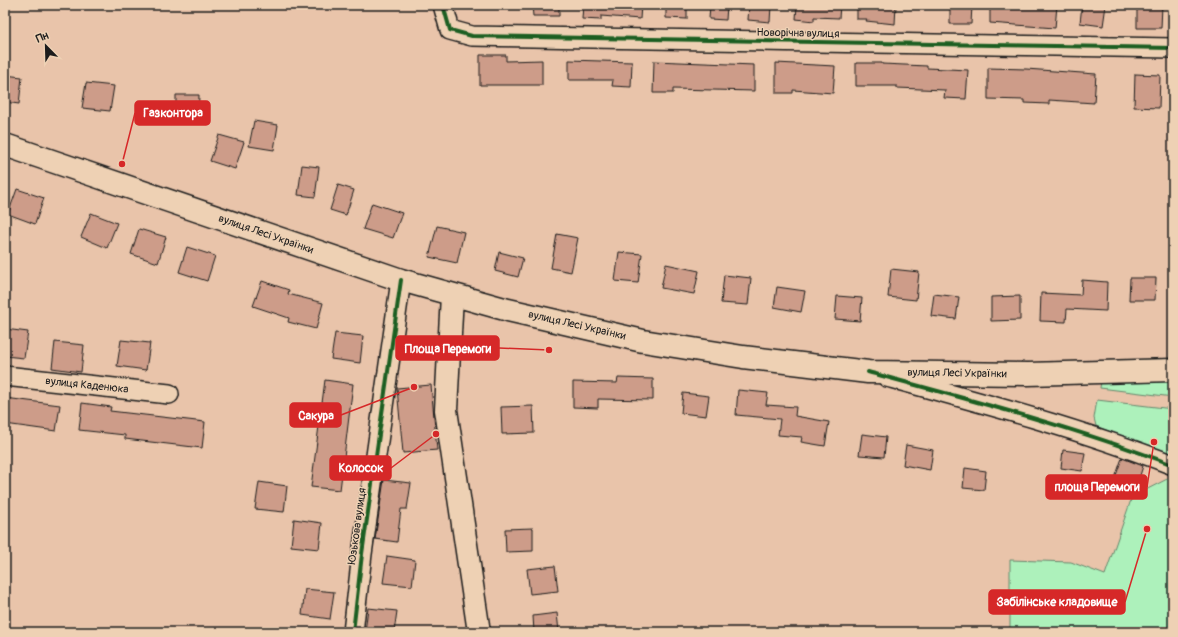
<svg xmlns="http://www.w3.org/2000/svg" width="1178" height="637" viewBox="0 0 1178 637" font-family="Pangolin,sans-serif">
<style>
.green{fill:#adf1bb;stroke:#64866c}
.building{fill:#cd9c89;stroke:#1c1c1c}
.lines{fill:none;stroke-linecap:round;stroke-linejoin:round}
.minor-casing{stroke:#1c1c1c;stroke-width:22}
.major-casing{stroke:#1c1c1c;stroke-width:25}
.minor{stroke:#eed1b4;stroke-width:19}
.major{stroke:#eed1b4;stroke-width:22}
.cycleway-casing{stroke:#eed1b4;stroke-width:6}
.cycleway{stroke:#1b5e20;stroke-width:4}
.labels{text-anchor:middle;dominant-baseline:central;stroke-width:3;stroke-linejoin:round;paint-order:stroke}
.street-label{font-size:11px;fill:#1c1c1c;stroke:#eed1b4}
.leader{fill:none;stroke:#d62828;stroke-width:1.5}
.callout-dot{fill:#d62828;stroke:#eed1b4;stroke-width:1.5}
.callout{fill:#d62828;stroke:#d62828;stroke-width:1.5}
.callout-label{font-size:12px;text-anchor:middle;font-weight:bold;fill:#fff}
</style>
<rect width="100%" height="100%" fill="#e9c4aa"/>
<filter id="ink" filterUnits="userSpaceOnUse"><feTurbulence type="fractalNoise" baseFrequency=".025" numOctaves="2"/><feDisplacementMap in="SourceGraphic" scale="8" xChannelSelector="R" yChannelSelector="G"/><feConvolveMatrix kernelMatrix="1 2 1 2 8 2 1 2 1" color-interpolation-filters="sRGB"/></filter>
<g filter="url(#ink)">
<path class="green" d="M 1173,376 L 1173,397 L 1100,388 L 1101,381 Z
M 1097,400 L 1173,409 L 1173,457 L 1096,426 L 1094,418 Z
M 1173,476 L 1173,632 L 1010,632 L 1010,560 L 1071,562 L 1105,575 L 1132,497 Z"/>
<path class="building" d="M 532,5 L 559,5 L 559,16 L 533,16 Z
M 583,5 L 641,5 L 640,19 L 601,16 L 601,20 L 582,19 Z
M 666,5 L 687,5 L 687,19 L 666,18 Z
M 710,5 L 727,5 L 726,20 L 709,19 Z
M 749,5 L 771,5 L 770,22 L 748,20 Z
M 797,5 L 840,5 L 839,18 L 814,17 L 814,21 L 796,19 Z
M 857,5 L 896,5 L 895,24 L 866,21 L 867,19 L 857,19 Z
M 950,5 L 972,5 L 971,24 L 950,24 Z
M 990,5 L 1057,5 L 1055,28 L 990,23 Z
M 1082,5 L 1106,5 L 1103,26 L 1080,23 Z
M 1137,5 L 1162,5 L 1161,28 L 1137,28 Z
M 480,55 L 506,55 L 506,61 L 542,60 L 542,85 L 480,85 Z
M 569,60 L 632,62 L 631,87 L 612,86 L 613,80 L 569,80 Z
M 654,61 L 754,65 L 754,91 L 673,89 L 673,93 L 653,93 Z
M 776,63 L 835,66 L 833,93 L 793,90 L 793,93 L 776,93 Z
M 856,63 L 882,63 L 882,64 L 927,66 L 927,68 L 968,70 L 966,99 L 944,98 L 945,90 L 897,88 L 897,86 L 856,86 Z
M 988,68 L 1026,69 L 1096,74 L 1094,103 L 1049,100 L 1049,104 L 1024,103 L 1024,100 L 988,99 Z
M 1135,74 L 1160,75 L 1159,108 L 1134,107 Z
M 5,75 L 22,77 L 19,104 L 5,102 Z
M 86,83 L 114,86 L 110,111 L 82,108 Z
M 176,95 L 199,95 L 198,122 L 176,121 Z
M 254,121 L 278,125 L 274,150 L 249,146 Z
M 219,135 L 244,142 L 235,169 L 210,161 Z
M 302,165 L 319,167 L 315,197 L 298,195 Z
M 338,185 L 354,190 L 346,215 L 330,210 Z
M 17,189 L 44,198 L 35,224 L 8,214 Z
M 372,203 L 402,213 L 393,238 L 363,229 Z
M 91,213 L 117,223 L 107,248 L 81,237 Z
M 437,226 L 464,232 L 457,263 L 429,257 Z
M 139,229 L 166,237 L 158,263 L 131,254 Z
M 557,234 L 578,238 L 571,272 L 551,268 Z
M 187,247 L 215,256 L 207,281 L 179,272 Z
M 499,252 L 523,258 L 518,277 L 495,271 Z
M 619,252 L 642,254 L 638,283 L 615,281 Z
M 666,264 L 699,271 L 694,294 L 661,288 Z
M 891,269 L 919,272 L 916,300 L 888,297 Z
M 724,275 L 751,278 L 748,305 L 721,303 Z
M 1130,278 L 1156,278 L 1155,300 L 1129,300 Z
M 1082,280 L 1107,282 L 1106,311 L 1067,309 L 1066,322 L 1040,321 L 1041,293 L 1081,295 Z
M 262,281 L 289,290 L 288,294 L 323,303 L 316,329 L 288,322 L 289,318 L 253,306 Z
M 777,287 L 805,291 L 801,312 L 774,307 Z
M 934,294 L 959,297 L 956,319 L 931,316 Z
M 837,296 L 862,298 L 860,321 L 835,319 Z
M 1020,296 L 1020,320 L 991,321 L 991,297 Z
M 5,329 L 28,332 L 24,358 L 5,356 Z
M 335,333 L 363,336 L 360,363 L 331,359 Z
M 121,340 L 150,343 L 146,370 L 117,366 Z
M 55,342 L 84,345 L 81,372 L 52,368 Z
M 618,378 L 653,379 L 653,400 L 598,399 L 598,408 L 573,407 L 573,382 L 617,383 Z
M 325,380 L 353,384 L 340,490 L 311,487 Z
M 431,385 L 437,450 L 403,453 L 397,388 Z
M 738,390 L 768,393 L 766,405 L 796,407 L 795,416 L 829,422 L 825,446 L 801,442 L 802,437 L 778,435 L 780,419 L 736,415 Z
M 683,393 L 709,396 L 706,416 L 681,413 Z
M 5,398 L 60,405 L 56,431 L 5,424 Z
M 82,403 L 111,407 L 110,411 L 205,422 L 202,448 L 125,439 L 125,435 L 79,430 Z
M 533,406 L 534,433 L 502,434 L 501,407 Z
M 862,434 L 886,437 L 884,457 L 859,455 Z
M 906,445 L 933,450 L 930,470 L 903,465 Z
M 1063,450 L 1085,453 L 1082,471 L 1061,468 Z
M 1122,458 L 1143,466 L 1136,488 L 1114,481 Z
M 965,468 L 986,471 L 984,490 L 963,488 Z
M 384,480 L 411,483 L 407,509 L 401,509 L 397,542 L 375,539 Z
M 259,482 L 287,486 L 284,512 L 255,509 Z
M 294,519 L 322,523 L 319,549 L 291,546 Z
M 533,528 L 533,551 L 506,552 L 505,529 Z
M 387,556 L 415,560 L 412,586 L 383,583 Z
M 555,566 L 558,591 L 530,594 L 527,569 Z
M 305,589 L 334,592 L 330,619 L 302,615 Z
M 368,608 L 397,611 L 394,632 L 365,632 Z
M 557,613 L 559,632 L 534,632 L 533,616 Z"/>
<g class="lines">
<g class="minor-casing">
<path id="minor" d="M 443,5 L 450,30 L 472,36 L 1173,48
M 5,376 L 169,394
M 887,377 C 983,403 1080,429 1173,465
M 353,632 L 362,554 L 401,280"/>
</g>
<g class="major-casing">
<path id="major" d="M 5,145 L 401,280 L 508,310 L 643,341 L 743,357 L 868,372 L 1028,374 L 1173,370
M 452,295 L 446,410 L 479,632"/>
</g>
<use href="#minor" class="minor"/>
<use href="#major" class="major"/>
<g class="cycleway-casing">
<path id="cycleway" d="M 443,5 L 450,30 L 472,36 L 1173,48
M 868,372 C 971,400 1073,427 1173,465
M 353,632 L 362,554 L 401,280"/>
</g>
<use href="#cycleway" class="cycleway"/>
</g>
</g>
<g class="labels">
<g class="street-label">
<text transform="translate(798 33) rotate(1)">Новорічна вулиця</text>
<text transform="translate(266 234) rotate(19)">вулиця Лесі Українки</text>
<text transform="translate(577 325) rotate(13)">вулиця Лесі Українки</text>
<text transform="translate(957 373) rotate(1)">вулиця Лесі Українки</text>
<text transform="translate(87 385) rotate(6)">вулиця Каденюка</text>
<text transform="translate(357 526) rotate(-82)">Юзькова вулиця</text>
</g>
</g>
<path class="leader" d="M122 164L135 113M549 350L499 348M414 387L341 415M436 434L391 468M1154 442L1147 487M1147 529L1125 602"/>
<g class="callout-dot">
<circle cx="122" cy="164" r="4"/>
<circle cx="549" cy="350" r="4"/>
<circle cx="414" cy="387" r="4"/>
<circle cx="436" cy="434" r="4"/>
<circle cx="1154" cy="442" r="4"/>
<circle cx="1147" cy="529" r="4"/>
</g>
<g class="callout">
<rect x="135" y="101" width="75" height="24" rx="4"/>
<rect x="396" y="336" width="103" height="24" rx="4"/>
<rect x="290" y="403" width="51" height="24" rx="4"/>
<rect x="330" y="456" width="61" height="24" rx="4"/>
<rect x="1046" y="475" width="101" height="24" rx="4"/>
<rect x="989" y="590" width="136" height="24" rx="4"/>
</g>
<g class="callout-label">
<text x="173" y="117">Газконтора</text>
<text x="448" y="353">Площа Перемоги</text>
<text x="316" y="420">Сакура</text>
<text x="361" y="472">Колосок</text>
<text x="1097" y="491">площа Перемоги</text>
<text x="1057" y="606">Забілінське кладовище</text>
</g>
<rect width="1178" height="637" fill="none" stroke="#eed1b4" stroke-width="20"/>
<rect x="10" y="10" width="1158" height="617" fill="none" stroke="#1c1c1c" stroke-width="1.5" filter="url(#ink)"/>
<g transform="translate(46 46) rotate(337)" stroke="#eed1b4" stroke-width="3" paint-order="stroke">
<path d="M0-3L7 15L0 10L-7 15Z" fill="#1c1c1c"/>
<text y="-6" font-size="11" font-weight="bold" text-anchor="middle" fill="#1c1c1c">Пн</text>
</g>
</svg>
